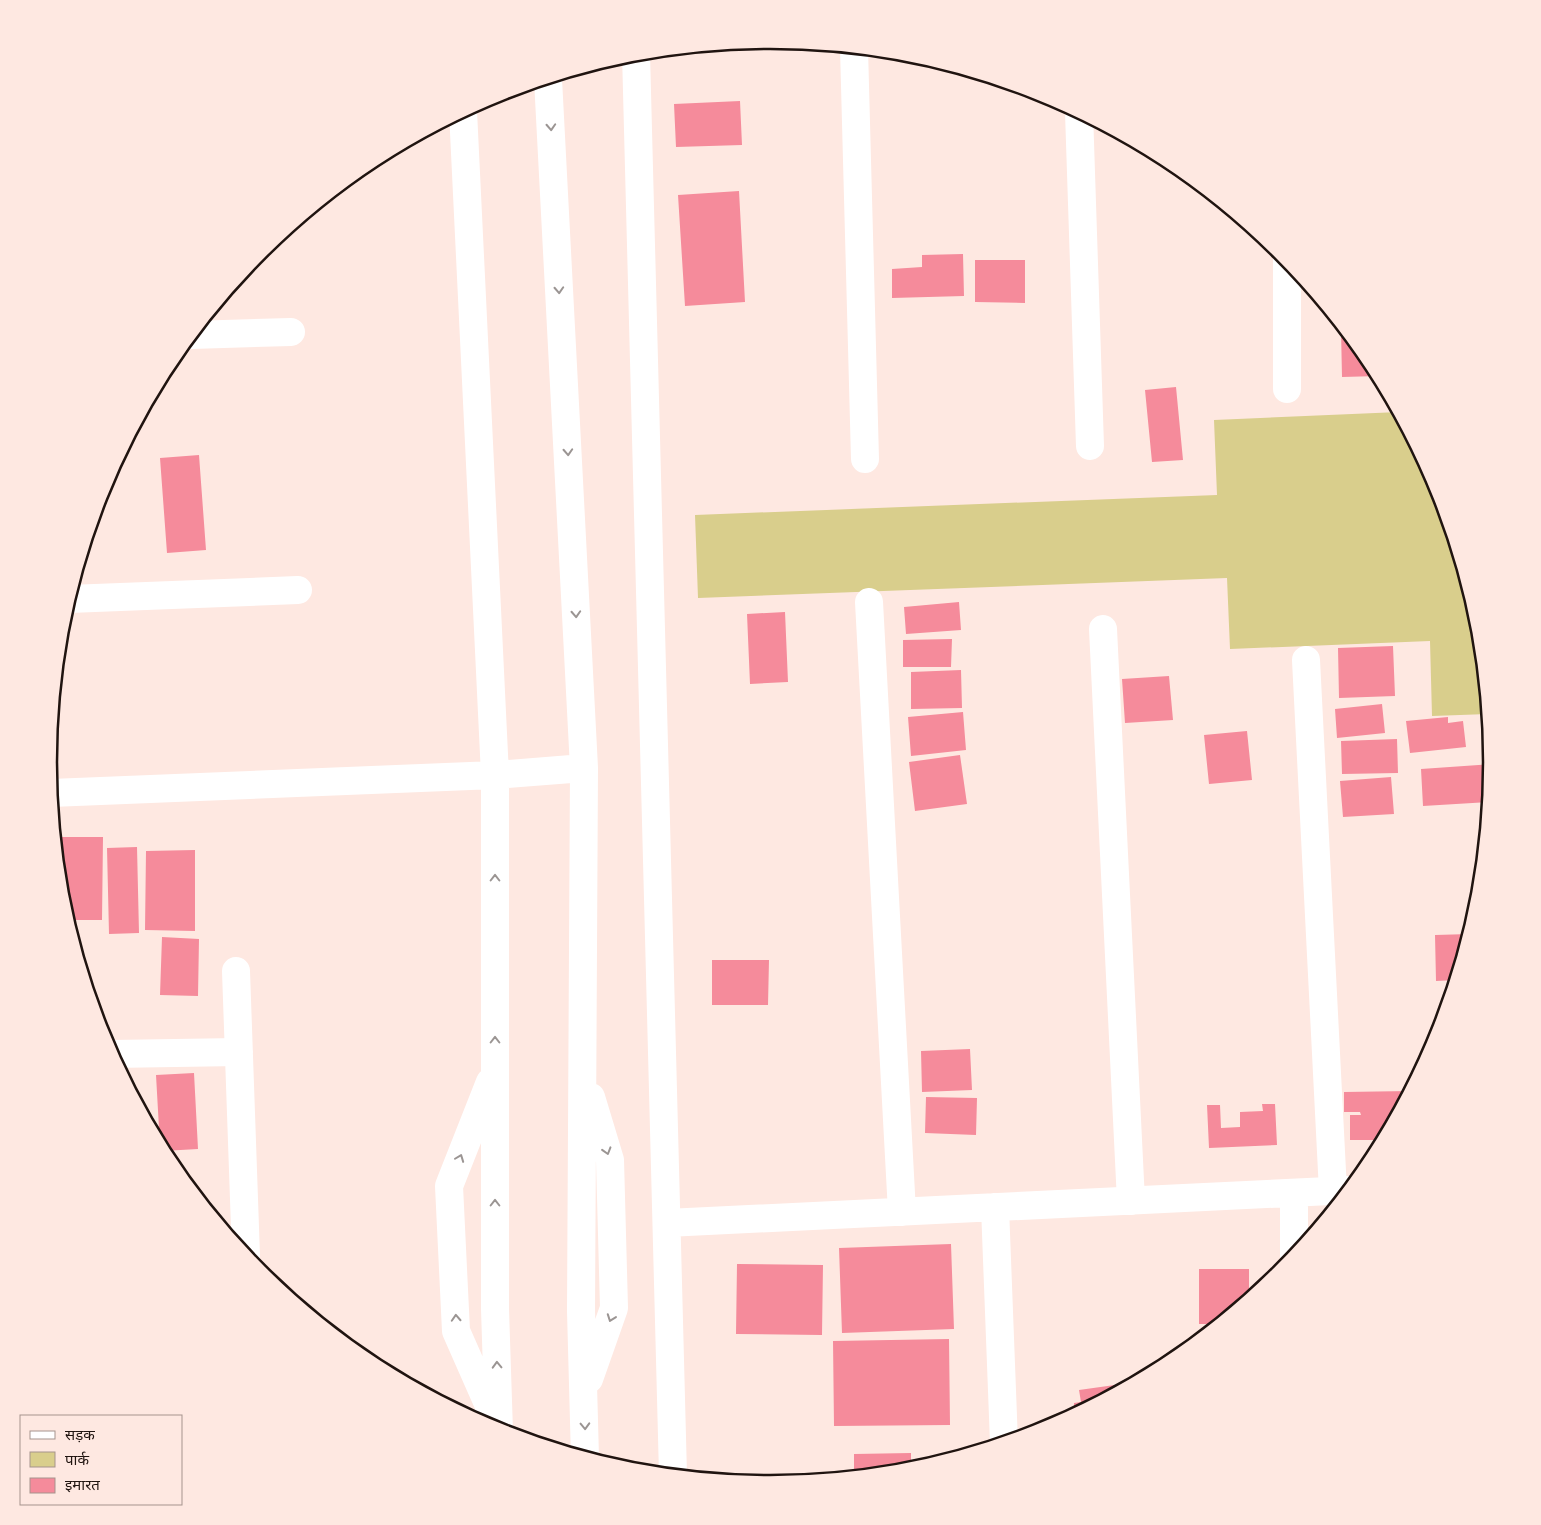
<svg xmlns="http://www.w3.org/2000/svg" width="1541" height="1525" viewBox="0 0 1541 1525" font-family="'IBM Plex Sans','Noto Sans Devanagari',sans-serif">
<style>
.green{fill:#d9ce8c}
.building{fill:#f58b9b}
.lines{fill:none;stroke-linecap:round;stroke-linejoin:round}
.minor{stroke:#fff;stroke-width:28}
.oneway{stroke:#9b9593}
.rim{fill:none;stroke:#201410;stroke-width:2.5}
</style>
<rect width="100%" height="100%" fill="#fee8e1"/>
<path class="green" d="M 1399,412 L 1438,486 L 1479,622 L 1488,714 L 1432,716 L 1430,641 L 1230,649 L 1227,578 L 698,598 L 695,515 L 1217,495 L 1214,420 Z"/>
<path class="building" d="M 740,101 L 742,145 L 676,147 L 674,104 Z
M 739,191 L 745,302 L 685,306 L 678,195 Z
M 963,254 L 964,296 L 892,298 L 892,269 L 922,267 L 922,255 Z
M 975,260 L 1025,260 L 1025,303 L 975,302 Z
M 1341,330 L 1346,330 L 1371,361 L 1379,376 L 1342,377 Z
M 1176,387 L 1183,460 L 1152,462 L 1145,390 Z
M 199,455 L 206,550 L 167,553 L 160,458 Z
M 959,602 L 961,630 L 906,634 L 904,607 Z
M 785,612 L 788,682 L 750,684 L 747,614 Z
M 952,639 L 951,667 L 903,667 L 903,640 Z
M 1393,646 L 1395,696 L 1339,698 L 1338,648 Z
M 961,670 L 962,708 L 911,709 L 911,672 Z
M 1169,676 L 1173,720 L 1125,723 L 1122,679 Z
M 56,683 L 57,683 L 57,731 L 51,731 Z
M 1382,704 L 1385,733 L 1337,738 L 1335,709 Z
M 963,712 L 966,750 L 911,756 L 908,717 Z
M 1448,717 L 1448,723 L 1463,721 L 1466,747 L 1410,753 L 1406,721 Z
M 1247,731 L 1252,780 L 1209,784 L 1204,735 Z
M 1397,739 L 1398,773 L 1342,774 L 1341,741 Z
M 960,755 L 967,804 L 915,811 L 909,762 Z
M 1493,764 L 1489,802 L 1423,806 L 1421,769 Z
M 1391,777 L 1394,814 L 1343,817 L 1340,781 Z
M 58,837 L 103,837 L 102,920 L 67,920 L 62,903 L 58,864 Z
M 137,847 L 139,933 L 109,934 L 107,848 Z
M 195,850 L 195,931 L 145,930 L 146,851 Z
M 1470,934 L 1456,980 L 1436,981 L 1435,935 Z
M 162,937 L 199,939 L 198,996 L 160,995 Z
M 712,960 L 769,960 L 768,1005 L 712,1005 Z
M 970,1049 L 972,1090 L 922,1092 L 921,1051 Z
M 194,1073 L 198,1149 L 163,1151 L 160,1146 L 156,1075 Z
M 1410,1091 L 1386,1137 L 1377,1137 L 1376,1140 L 1350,1140 L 1350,1115 L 1361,1115 L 1360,1112 L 1344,1112 L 1344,1092 Z
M 926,1097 L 977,1098 L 976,1135 L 925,1133 Z
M 1262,1104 L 1275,1104 L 1277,1145 L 1209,1148 L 1207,1105 L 1220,1105 L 1221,1128 L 1240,1127 L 1240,1112 L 1263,1111 Z
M 951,1244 L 954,1329 L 842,1333 L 839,1248 Z
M 737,1264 L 823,1265 L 822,1335 L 736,1334 Z
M 1199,1269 L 1249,1269 L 1249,1300 L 1220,1324 L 1199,1324 Z
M 949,1339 L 950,1425 L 834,1426 L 833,1341 Z
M 1129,1383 L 1130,1386 L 1074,1415 L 1074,1403 L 1081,1402 L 1079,1390 Z
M 911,1453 L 911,1471 L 854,1477 L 854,1454 Z"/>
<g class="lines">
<path class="minor" d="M 854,48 L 865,459
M 636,53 L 673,1475
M 548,79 L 584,768 L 581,1311 L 585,1458
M 463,111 L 495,775 L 495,1309 L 499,1432
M 1079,112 L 1090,446
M 191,335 L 291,332
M 1287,389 L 1287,259
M 69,599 L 298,590
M 869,602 L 902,1212
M 1103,629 L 1131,1201
M 1306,660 L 1333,1191
M 51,793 L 495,775 L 584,768
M 236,971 L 246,1256
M 111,1054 L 239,1052
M 490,1082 L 449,1186 L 456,1331 L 493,1415
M 1294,1193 L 1294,1258
M 995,1207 L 1004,1443
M 667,1223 L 1350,1190
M 589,1379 L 614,1308 L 610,1160 L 591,1097"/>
</g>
<defs><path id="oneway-chevron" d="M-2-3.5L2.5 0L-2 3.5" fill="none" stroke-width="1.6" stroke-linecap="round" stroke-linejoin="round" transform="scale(1.25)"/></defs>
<g class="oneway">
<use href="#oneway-chevron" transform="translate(551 127) rotate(87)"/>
<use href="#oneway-chevron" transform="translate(559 290) rotate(87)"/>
<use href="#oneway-chevron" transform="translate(568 452) rotate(87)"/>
<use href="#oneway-chevron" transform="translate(576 614) rotate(87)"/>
<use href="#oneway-chevron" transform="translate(495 878) rotate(-90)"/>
<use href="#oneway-chevron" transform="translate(495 1040) rotate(-90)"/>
<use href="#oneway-chevron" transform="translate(607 1151) rotate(73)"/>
<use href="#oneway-chevron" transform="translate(460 1158) rotate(-69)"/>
<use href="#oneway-chevron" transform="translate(495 1203) rotate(-90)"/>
<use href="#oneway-chevron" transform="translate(456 1318) rotate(-93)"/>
<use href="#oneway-chevron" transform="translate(611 1318) rotate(110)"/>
<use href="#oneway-chevron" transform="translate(497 1365) rotate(-92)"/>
<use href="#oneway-chevron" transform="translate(585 1426) rotate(88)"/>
</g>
<path d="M0 0H1541V1525H0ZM57 762a713 713 0 1 1 1426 0a713 713 0 1 1-1426 0Z" fill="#fee8e1" fill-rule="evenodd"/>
<path class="rim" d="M57 762a713 713 0 1 1 1426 0a713 713 0 1 1-1426 0Z"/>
<rect x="20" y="1415" width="162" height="90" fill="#fee8e1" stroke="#a5938d"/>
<rect x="30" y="1431" width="25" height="8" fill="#ffffff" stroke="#a5938d"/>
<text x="65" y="1440" font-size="15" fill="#201410">सड़क</text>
<rect x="30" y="1452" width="25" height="15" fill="#d9ce8c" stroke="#a5938d"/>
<text x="65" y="1465" font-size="15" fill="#201410">पार्क</text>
<rect x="30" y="1478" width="25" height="15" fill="#f58b9b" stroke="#a5938d"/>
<text x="65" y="1490" font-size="15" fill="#201410">इमारत</text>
</svg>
